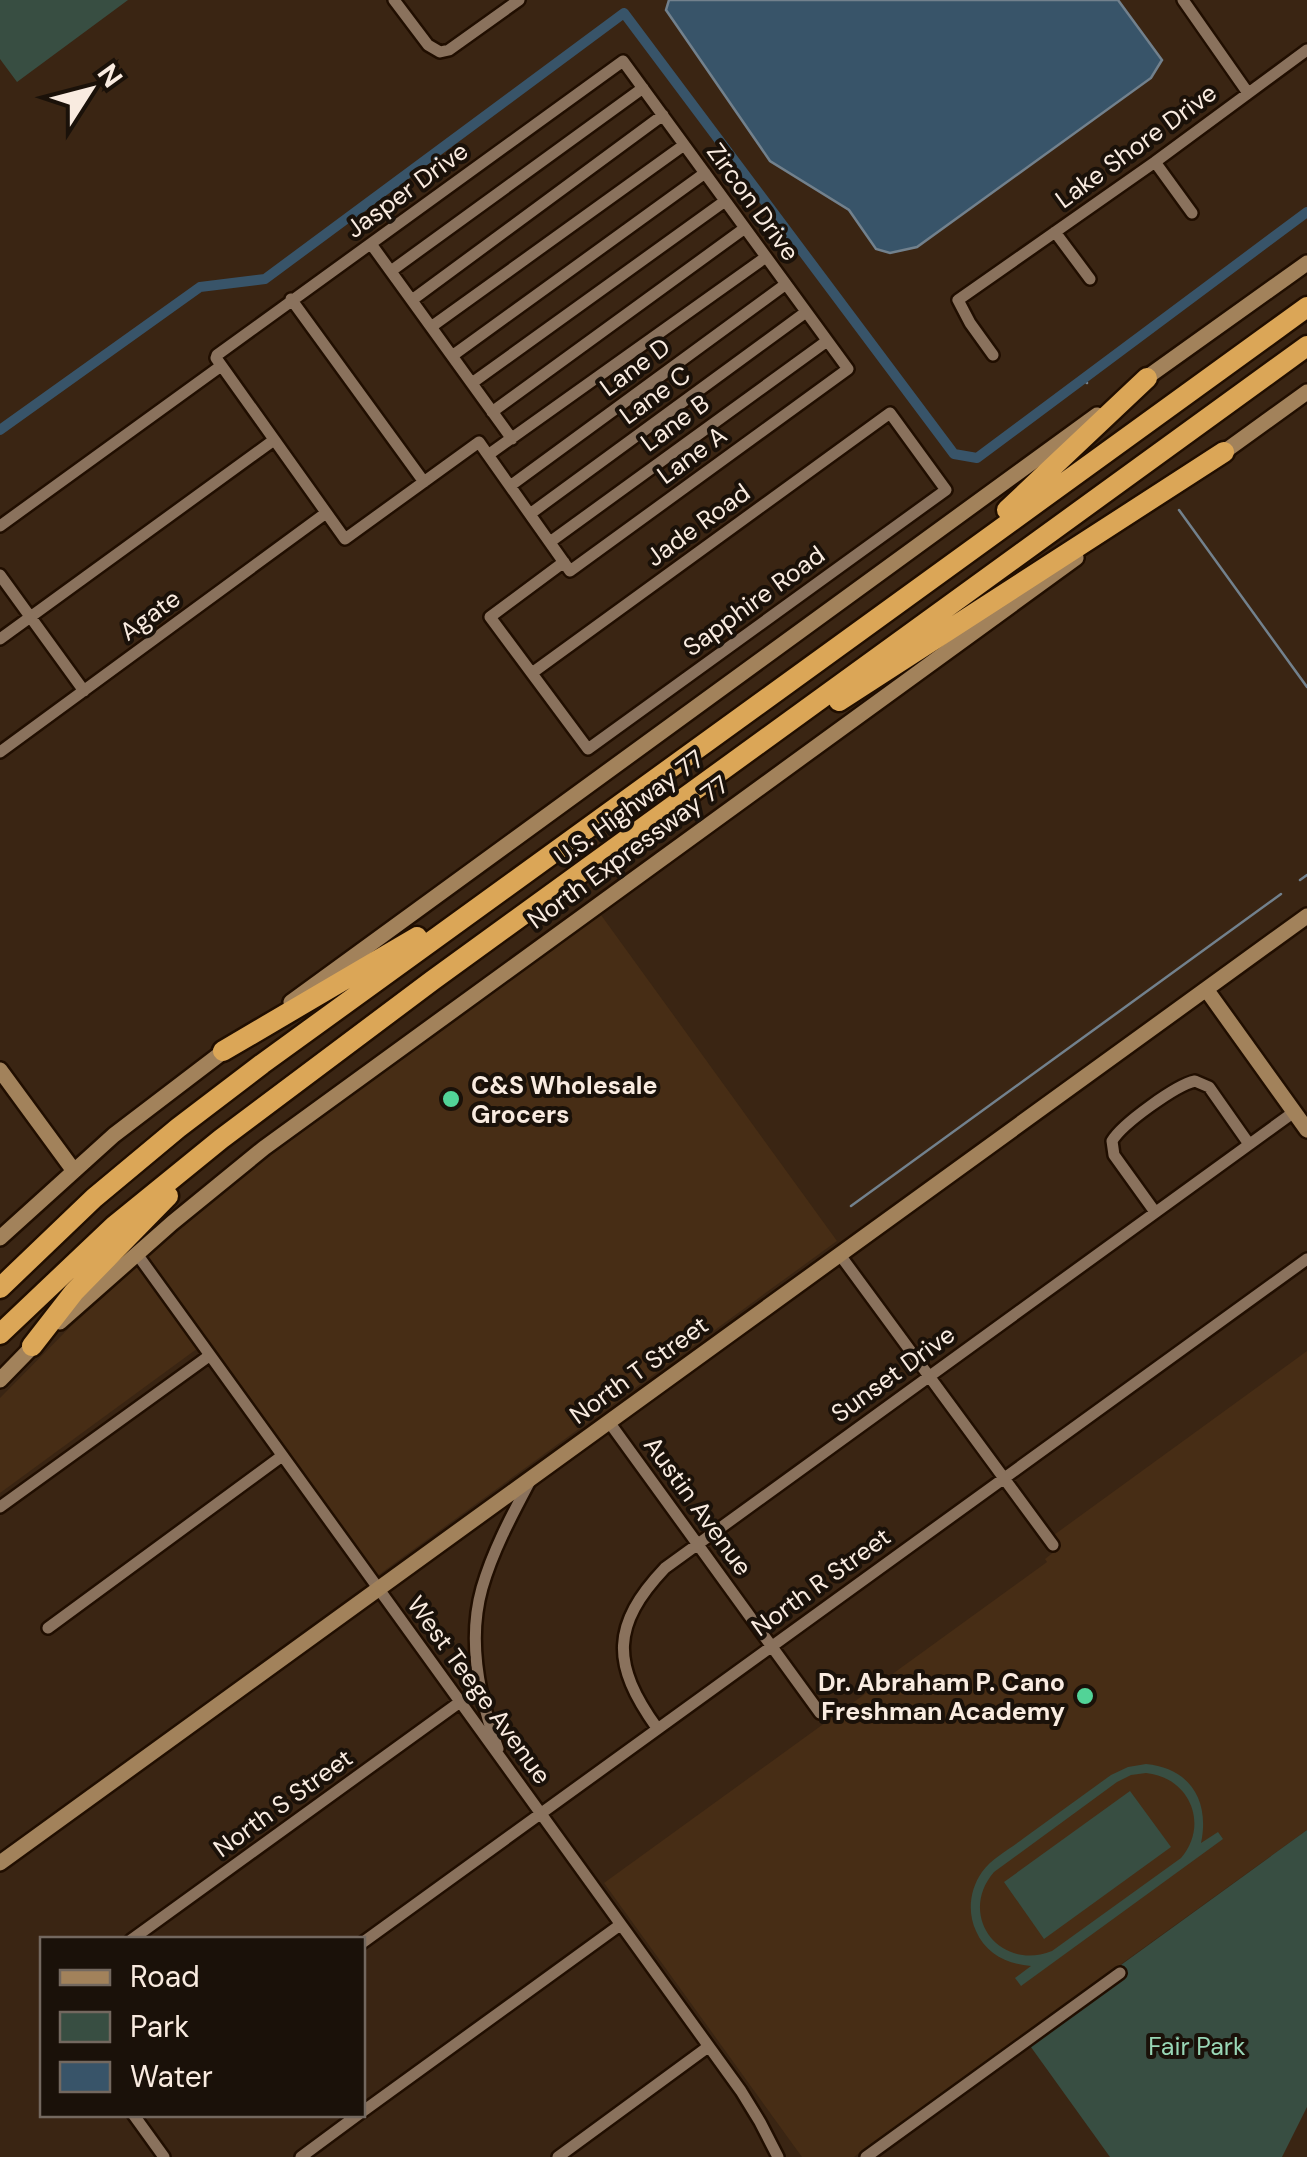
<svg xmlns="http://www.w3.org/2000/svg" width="1307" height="2157" viewBox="0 0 1307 2157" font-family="'DM Sans',sans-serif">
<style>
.built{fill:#472d15}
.green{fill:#384e42;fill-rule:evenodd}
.water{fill:#385469;stroke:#72818d;stroke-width:2.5}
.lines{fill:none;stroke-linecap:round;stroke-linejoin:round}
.stream{stroke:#72818d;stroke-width:2.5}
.canal{stroke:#385469;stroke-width:10}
.street-casing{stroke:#200e00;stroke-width:16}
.secondary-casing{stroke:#200e00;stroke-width:20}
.highway-casing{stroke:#200e00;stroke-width:25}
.street{stroke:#8a725d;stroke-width:11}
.secondary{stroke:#a2825b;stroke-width:15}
.highway{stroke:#dba657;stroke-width:20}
.poi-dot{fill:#52d397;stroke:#1a1109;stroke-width:4}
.labels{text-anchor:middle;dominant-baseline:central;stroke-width:8;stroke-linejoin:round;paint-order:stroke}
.street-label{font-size:25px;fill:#f9ebe0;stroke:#1a1109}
.poi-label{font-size:25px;font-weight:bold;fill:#f9ebe0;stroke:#1a1109;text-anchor:start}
.park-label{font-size:25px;fill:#99d7b6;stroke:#1a1109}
</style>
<rect width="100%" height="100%" fill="#3a2513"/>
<path class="built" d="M 601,915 L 837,1241 L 377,1576 L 209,1340 L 0,1493 L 0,1398 L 70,1327 L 177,1231 L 277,1150 Z
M 1307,1351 L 1307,1830 L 854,2157 L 802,2157 L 604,1883 L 1047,1562 L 1045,1559 L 1055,1551 L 1047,1540 Z"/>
<path class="green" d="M 0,0 L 128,0 L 17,82 L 0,59 Z
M 1146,1764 C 1190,1768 1210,1801 1201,1843 L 1218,1832 L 1223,1839 L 1021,1986 L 1015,1978 L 1031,1966 C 1007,1964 986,1954 976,1931 C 967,1912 970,1889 982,1872 C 992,1858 1010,1849 1024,1838 C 1053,1817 1082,1796 1111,1775 L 1128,1767 ZM 1146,1773 C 1189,1777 1210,1824 1181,1858 L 1052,1951 C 999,1972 957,1915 994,1872 L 1117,1782 L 1131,1775 Z
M 1130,1791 L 1171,1847 L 1044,1939 L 1004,1882 Z
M 1307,1830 L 1307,2107 L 1282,2157 L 1110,2157 L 1023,2036 Z"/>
<path class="water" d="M 669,0 L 1118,0 L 1162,60 L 1151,78 L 917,247 L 890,253 L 876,249 L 849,210 L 770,161 L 666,10 Z"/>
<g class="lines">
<path class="stream" d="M 1083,379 L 1087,383
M 1179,510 L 1307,687
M 1300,880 L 1307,875
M 851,1206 L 1281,894"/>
<path class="canal" d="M 0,430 L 200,287 L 265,279 L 624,13 L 954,454 L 977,458 L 1307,212"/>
<g class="street-casing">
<path id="street" d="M 394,0 L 428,45 L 440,52 L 449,50 L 519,0
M 1183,0 L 1248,93
M 1155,162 L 1192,213
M 1055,232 L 1090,279
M 371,244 L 512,439
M 391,271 L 643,88
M 291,299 L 424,482
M 412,300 L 663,115
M 431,327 L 684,145
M 993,355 L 970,323 L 958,300 L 1155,162 L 1307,50
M 452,356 L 705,173
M 472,383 L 725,201
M 492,412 L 745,228
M 488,455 L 570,571 L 848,369 C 773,266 698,164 623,61 L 217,355 L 216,358 L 345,539 L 479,442 L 488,455 L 766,257
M 510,486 L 786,284
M 530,514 L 806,312
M 0,526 L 221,366
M 550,542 L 827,341
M 0,575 L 84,691
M 0,639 L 274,440
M 532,673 L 890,413 L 946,490 L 588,749 L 490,617 L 564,562
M 0,752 L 326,513
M 1155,1212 L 1114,1155 L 1112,1141 C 1122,1124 1176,1085 1195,1081 L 1209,1087 L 1249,1144
M 137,1254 L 741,2091 L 760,2122 L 778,2157
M 840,1255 L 1053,1545
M 609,1422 L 820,1713
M 0,1507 L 209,1356
M 48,1628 L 282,1456
M 657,1728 C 611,1664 611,1625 665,1568 L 1294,1112
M 498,1749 C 479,1698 467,1641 482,1588 C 493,1550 512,1515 530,1481
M 131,1940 L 460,1702
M 362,1943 L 1307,1259
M 362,2112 L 620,1925
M 133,2114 L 164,2157
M 301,2157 L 359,2114
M 558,2157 L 708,2047
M 866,2157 L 1120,1973"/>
</g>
<g class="secondary-casing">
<path id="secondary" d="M 1139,383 L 1307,263
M 1217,457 L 1307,392
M 1206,989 L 1307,1130
M 291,1002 L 1097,415
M 0,1070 L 74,1171
M 0,1238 L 114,1135 L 232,1045
M 60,1322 L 172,1223 L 264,1148 L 1076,558
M 0,1380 L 39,1340
M 0,1863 L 1307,916"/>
</g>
<g class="highway-casing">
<path id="highway" d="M 1007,510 L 1147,378
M 839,701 L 1224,452
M 223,1051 L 417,937
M 0,1288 L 94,1198 L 178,1128 L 262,1064 L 1307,307
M 0,1334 L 114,1226 L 221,1139 L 433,980 L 1307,346
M 32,1346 L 74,1292 L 168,1196"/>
</g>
<use href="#street" class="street"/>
<use href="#secondary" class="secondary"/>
<use href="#highway" class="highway"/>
</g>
<g class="poi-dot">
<circle cx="451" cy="1099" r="10"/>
<circle cx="1085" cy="1696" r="10"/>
</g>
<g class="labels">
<g class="street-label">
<text transform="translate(1136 146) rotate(-36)">Lake Shore Drive</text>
<text transform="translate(407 190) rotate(-36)">Jasper Drive</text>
<text transform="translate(753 202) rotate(54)">Zircon Drive</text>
<text transform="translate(635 367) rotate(-36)">Lane D</text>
<text transform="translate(655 395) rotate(-36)">Lane C</text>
<text transform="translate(675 423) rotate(-36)">Lane B</text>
<text transform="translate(692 455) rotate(-36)">Lane A</text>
<text transform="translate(698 525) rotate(-36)">Jade Road</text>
<text transform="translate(754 601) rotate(-36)">Sapphire Road</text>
<text transform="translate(150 615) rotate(-36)">Agate</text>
<text transform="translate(629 808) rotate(-36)">U.S. Highway 77</text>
<text transform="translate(628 852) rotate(-36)">North Expressway 77</text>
<text transform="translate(639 1370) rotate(-36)">North T Street</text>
<text transform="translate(893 1374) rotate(-36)">Sunset Drive</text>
<text transform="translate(698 1506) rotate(54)">Austin Avenue</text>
<text transform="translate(821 1582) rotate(-36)">North R Street</text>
<text transform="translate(479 1690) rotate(54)">West Teege Avenue</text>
<text transform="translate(283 1803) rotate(-36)">North S Street</text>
</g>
<g class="poi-label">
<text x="471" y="1085">C&amp;S Wholesale<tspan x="471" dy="29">Grocers</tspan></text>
<text x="1065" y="1682" text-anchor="end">Dr. Abraham P. Cano<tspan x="1065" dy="29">Freshman Academy</tspan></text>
</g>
<g class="park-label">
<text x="1197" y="2046">Fair Park</text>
</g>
</g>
<rect x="40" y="1937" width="325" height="180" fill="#1a1109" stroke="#73685f" stroke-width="2.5"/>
<rect x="60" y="1970" width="50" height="15" fill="#a2825b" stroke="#73685f" stroke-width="2.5"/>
<text x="130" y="1987" font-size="30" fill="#f9ebe0">Road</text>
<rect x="60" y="2012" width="50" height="30" fill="#384e42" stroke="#73685f" stroke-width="2.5"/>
<text x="130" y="2037" font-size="30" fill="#f9ebe0">Park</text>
<rect x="60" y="2062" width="50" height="30" fill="#385469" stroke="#73685f" stroke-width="2.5"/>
<text x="130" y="2087" font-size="30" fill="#f9ebe0">Water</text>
<g transform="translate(90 90) rotate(54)" stroke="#1a1109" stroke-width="8" paint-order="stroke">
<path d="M0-8L18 38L0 25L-18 38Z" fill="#f9ebe0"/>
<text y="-15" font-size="28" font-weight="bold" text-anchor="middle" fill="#f9ebe0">N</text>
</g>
</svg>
